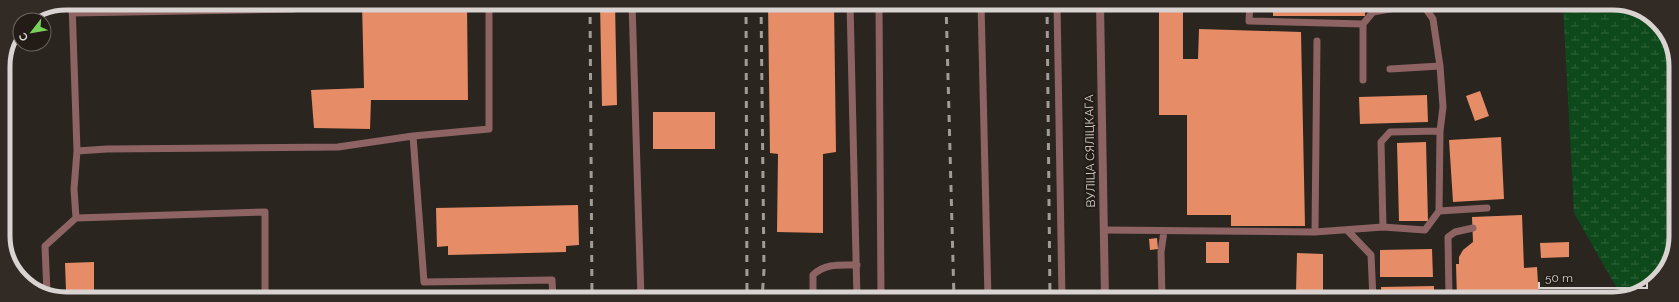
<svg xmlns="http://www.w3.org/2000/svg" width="1679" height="302" viewBox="0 0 1679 302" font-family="Raleway,sans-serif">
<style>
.wetland{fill:url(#wetland-marsh)}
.building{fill:#e68c66}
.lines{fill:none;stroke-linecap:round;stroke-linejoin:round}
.service{stroke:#8e6363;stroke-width:7}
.minor{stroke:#8e6363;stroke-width:8}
.rail{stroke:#a19c98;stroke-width:3;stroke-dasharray:7 7;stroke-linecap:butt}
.labels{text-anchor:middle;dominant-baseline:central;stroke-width:4;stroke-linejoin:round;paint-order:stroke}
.street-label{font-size:12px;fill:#d9d4d1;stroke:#221b16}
.rim{fill:none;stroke:#d9d4d1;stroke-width:5}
</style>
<defs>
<pattern id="wetland-marsh" width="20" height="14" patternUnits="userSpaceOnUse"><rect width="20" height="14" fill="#0d491a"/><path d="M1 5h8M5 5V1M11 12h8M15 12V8" fill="none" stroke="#30623a"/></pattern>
</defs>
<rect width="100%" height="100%" fill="#2b251f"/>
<path class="wetland" d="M 1563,4 L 1621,4 L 1657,21 L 1675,54 L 1675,244 L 1655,283 L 1622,297 L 1574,213 Z"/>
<path class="building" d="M 362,3 L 467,3 L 468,100 L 371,100 L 370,129 L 314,128 L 311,90 L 364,88 Z
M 600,3 L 615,3 L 617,105 L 602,106 Z
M 655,3 L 710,3 L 710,6 L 655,5 Z
M 768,3 L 834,3 L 836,152 L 823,154 L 823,233 L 777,232 L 778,154 L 770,153 Z
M 1159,3 L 1183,3 L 1183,59 L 1198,59 L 1199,29 L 1301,32 L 1305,226 L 1231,226 L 1231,215 L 1187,215 L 1187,115 L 1159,115 Z
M 1273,3 L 1365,3 L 1365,16 L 1273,16 Z
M 1480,91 L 1489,116 L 1475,121 L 1466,96 Z
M 1427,95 L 1428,122 L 1360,124 L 1359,97 Z
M 653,112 L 715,112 L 715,149 L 653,149 Z
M 1501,137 L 1504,199 L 1453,202 L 1449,140 Z
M 1426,142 L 1428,221 L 1399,221 L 1397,143 Z
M 578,205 L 579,245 L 566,246 L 566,252 L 448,255 L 448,246 L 437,247 L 436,208 Z
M 1522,215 L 1524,268 L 1537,267 L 1539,299 L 1457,299 L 1456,264 L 1459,264 L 1459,257 L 1463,250 L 1473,242 L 1472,217 Z
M 1157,238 L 1158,249 L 1150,250 L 1149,239 Z
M 1206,242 L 1229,242 L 1229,263 L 1206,263 Z
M 1569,242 L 1569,257 L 1541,258 L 1540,243 Z
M 1432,249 L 1433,277 L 1380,277 L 1380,250 Z
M 1297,253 L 1323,254 L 1323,291 L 1296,292 Z
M 94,262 L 94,291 L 66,291 L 65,263 Z
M 1434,286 L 1434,299 L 1382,299 L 1381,287 Z"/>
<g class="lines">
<path class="service" d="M 632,3 L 641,299
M 850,3 L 857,299
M 879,3 L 881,299
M 981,3 L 988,299
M 1057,3 L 1062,299
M 1250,3 L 1249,21 L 1363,24
M 72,13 L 293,9 L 293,3
M 1390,69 L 1440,66
M 413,136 L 424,282 L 552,280 L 553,299
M 77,151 L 107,149 L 338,147 L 413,136 L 489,129 L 489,3
M 1439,211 L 1487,208
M 76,218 L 265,212 L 265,298
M 1383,227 L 1381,142 L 1390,132 L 1440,131
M 1104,230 L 1315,232 L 1383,227 L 1425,230 L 1439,211 L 1440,131 L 1443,107 L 1440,66 L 1433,19 L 1426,9 L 1417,4 L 1373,12 L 1363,24 L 1363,80
M 1347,230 L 1371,255 L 1373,299
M 1315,232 L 1317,41
M 47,293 L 45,246 L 76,218 L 74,189 L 77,151 L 72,3
M 813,298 L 813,275 C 825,263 840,265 857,265
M 1162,299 L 1161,252 L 1164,231
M 1449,299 L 1448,237 L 1455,232 L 1473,228"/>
<path class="minor" d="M 1100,3 L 1105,299"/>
<path class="rail" d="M 590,3 L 592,299
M 746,3 L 747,299
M 761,3 L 764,270 L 762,299
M 946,3 L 954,299
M 1047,3 L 1050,299"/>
</g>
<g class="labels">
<g class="street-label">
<text transform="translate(1090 151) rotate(-91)">ВУЛІЦА СЯЛІЦКАГА</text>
</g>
</g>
<path d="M0 0H1679V302H0ZM66 10H1613A56 56 0 0 1 1669 66V236A56 56 0 0 1 1613 292H66A56 56 0 0 1 10 236V66A56 56 0 0 1 66 10Z" fill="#312a25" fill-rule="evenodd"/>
<path class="rim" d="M66 10H1613A56 56 0 0 1 1669 66V236A56 56 0 0 1 1613 292H66A56 56 0 0 1 10 236V66A56 56 0 0 1 66 10Z"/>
<g transform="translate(32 32) rotate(239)"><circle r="19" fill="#221b16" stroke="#6b6561"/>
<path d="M0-3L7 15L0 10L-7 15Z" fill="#78d259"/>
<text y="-6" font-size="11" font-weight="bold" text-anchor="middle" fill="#d9d4d1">С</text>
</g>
<path d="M1539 282v6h108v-6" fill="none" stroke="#d9d4d1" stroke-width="2"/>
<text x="1545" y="282" font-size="12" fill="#d9d4d1" stroke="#221b16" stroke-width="3" paint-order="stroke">50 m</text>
</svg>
